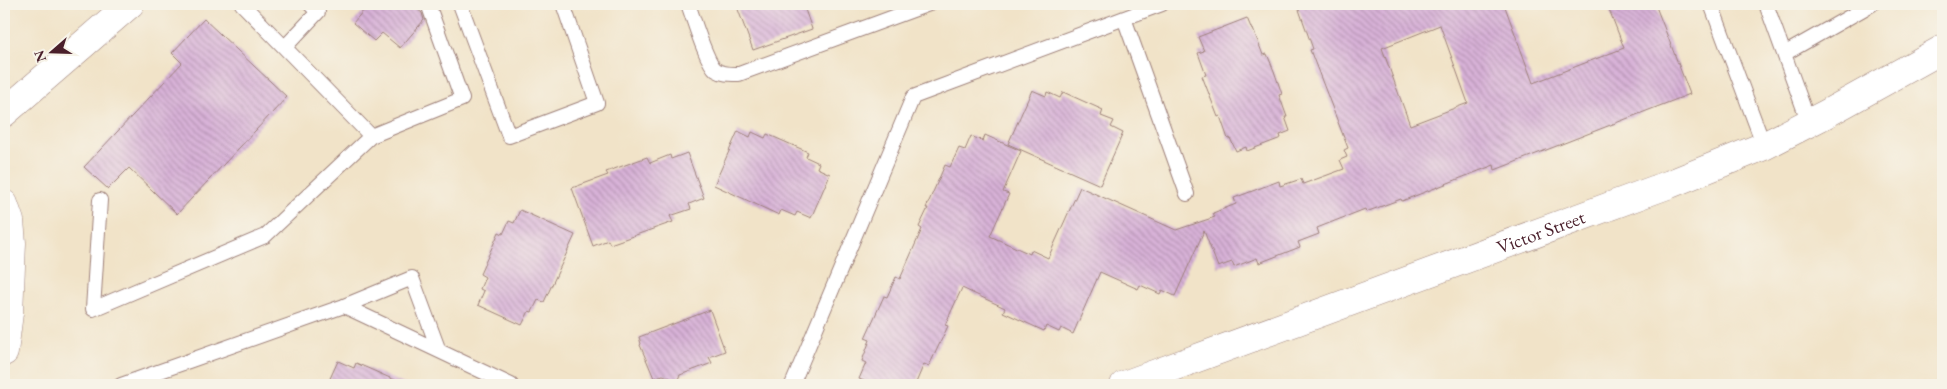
<svg xmlns="http://www.w3.org/2000/svg" width="1947" height="389" viewBox="0 0 1947 389" font-family="'EB Garamond',serif">
<style>
.building{fill:url(#building-back-hatch);fill-rule:evenodd}
.lines{fill:none;stroke-linecap:round;stroke-linejoin:round}
.lane-casing{stroke:#9e817a;stroke-width:16}
.secondary-casing{stroke:#9e817a;stroke-width:29}
.lane{stroke:#fff;stroke-width:14}
.secondary{stroke:#fff;stroke-width:28}
.labels{text-anchor:middle;dominant-baseline:central;stroke-width:5;stroke-linejoin:round;paint-order:stroke}
.street-label{font-size:19px;fill:#4a1f2b;stroke:#f7f3e8}
</style>
<defs>
<pattern id="building-back-hatch" width="6" height="6" patternUnits="userSpaceOnUse" patternTransform="scale(1.25)"><rect width="6" height="6" fill="#d8b2d8"/><path d="M-1 5l2 2M0 0l6 6M5-1l2 2" fill="none" stroke="#b190af"/></pattern>
</defs>
<rect width="100%" height="100%" fill="#f7f3e8"/>
<filter id="ink" filterUnits="userSpaceOnUse"><feTurbulence type="fractalNoise" baseFrequency=".02" numOctaves="2"/><feDisplacementMap in="SourceGraphic" scale="10" xChannelSelector="R" yChannelSelector="G"/><feConvolveMatrix kernelMatrix="1 2 1 2 8 2 1 2 1" color-interpolation-filters="sRGB"/></filter>
<filter id="wash" filterUnits="userSpaceOnUse"><feTurbulence type="fractalNoise" baseFrequency=".0096" numOctaves="4" result="noise"/><feDisplacementMap in="SourceGraphic" scale="20" xChannelSelector="R" yChannelSelector="G"/><feGaussianBlur stdDeviation="1.12" result="paint"/><feColorMatrix in="noise" values="0 0 0 0 0 0 0 0 0 0 0 0 0 0 0 0 0 1.4 0 .05"/><feComposite in="paint" operator="in"/></filter>
<g filter="url(#wash)">
<rect width="100%" height="100%" fill="#f1e3c8"/>
<g id="blocks">
<path class="building" d="M 369,4 L 411,4 L 422,13 L 424,20 L 400,48 L 382,33 L 374,41 L 353,23 Z
M 736,4 L 803,4 L 812,29 L 753,50 Z
M 1297,4 L 1504,4 L 1533,83 L 1624,48 L 1607,4 L 1655,4 L 1690,94 L 1495,170 L 1494,165 L 1402,201 L 1401,199 L 1366,212 L 1365,209 L 1317,228 L 1319,234 L 1298,242 L 1300,247 L 1259,263 L 1257,258 L 1234,267 L 1232,262 L 1218,267 L 1204,231 L 1175,296 L 1162,290 L 1160,294 L 1140,285 L 1138,289 L 1100,272 L 1073,334 L 1061,328 L 1059,332 L 1046,326 L 1044,331 L 1003,312 L 1005,308 L 962,288 L 945,325 L 948,326 L 929,366 L 924,364 L 915,385 L 874,385 L 859,379 L 866,363 L 862,361 L 870,340 L 865,338 L 884,296 L 887,297 L 896,277 L 900,279 L 922,229 L 919,227 L 928,208 L 926,208 L 945,165 L 950,167 L 959,148 L 965,150 L 971,136 L 983,141 L 985,135 L 1021,151 L 1003,192 L 1009,194 L 990,236 L 1030,254 L 1031,250 L 1048,258 L 1080,187 L 1176,230 L 1215,217 L 1213,213 L 1236,204 L 1234,198 L 1279,181 L 1280,186 L 1301,179 L 1303,184 L 1344,169 L 1340,160 L 1347,157 L 1344,150 L 1348,148 L 1310,50 L 1313,49 ZM 1440,25 L 1468,103 L 1410,125 L 1382,48 Z
M 1247,18 L 1252,30 L 1253,29 L 1263,55 L 1267,54 L 1274,71 L 1282,94 L 1279,95 L 1287,117 L 1285,117 L 1290,131 L 1280,135 L 1281,138 L 1247,151 L 1246,147 L 1236,151 L 1230,138 L 1228,139 L 1220,116 L 1218,117 L 1202,76 L 1206,75 L 1198,53 L 1204,51 L 1198,37 Z
M 204,19 L 287,97 L 177,214 L 129,168 L 108,189 L 84,167 L 182,63 L 172,53 Z
M 1032,90 L 1046,96 L 1047,92 L 1060,98 L 1063,92 L 1103,110 L 1101,116 L 1114,121 L 1111,127 L 1123,133 L 1100,185 L 1008,144 Z
M 738,131 L 750,137 L 752,132 L 765,138 L 767,134 L 808,152 L 806,157 L 819,163 L 817,168 L 830,174 L 811,218 L 797,212 L 795,216 L 781,210 L 779,215 L 714,185 Z
M 687,153 L 704,198 L 689,204 L 691,209 L 670,216 L 673,222 L 610,244 L 608,240 L 593,246 L 572,188 L 608,175 L 606,172 L 647,157 L 650,163 L 670,155 L 671,159 Z
M 520,210 L 575,235 L 544,302 L 538,300 L 532,312 L 529,311 L 522,325 L 478,305 L 484,291 L 480,289 L 485,277 L 480,274 L 499,232 L 503,234 L 509,221 L 514,223 Z
M 710,310 L 725,351 L 709,357 L 712,363 L 680,375 L 677,381 L 663,375 L 654,378 L 640,345 L 641,344 L 639,337 Z
M 338,361 L 354,368 L 356,363 L 406,385 L 327,385 Z"/>
</g>
</g>
<g filter="url(#ink)">
<use href="#blocks" fill-opacity="0" stroke="#9e817a" stroke-width="1"/>
<g class="lines">
<g class="lane-casing">
<path id="lane" d="M 460,4 L 509,136 L 597,103 L 563,4
M 688,4 C 693,17 706,62 716,70 C 724,75 731,74 739,74 L 929,4
M 1711,4 L 1764,146
M 1766,4 L 1809,123
M 1124,18 L 1187,194
M 285,47 L 318,12 L 310,4
M 1784,54 L 1872,4
M 371,136 L 462,99 L 428,4
M 100,200 L 93,309 L 265,236 L 371,136 L 242,4
M 344,306 L 412,278 L 439,351
M 121,385 L 344,306 L 511,385
M 792,385 L 913,97 L 1162,4"/>
</g>
<g class="secondary-casing">
<g id="secondary">
<path d="M 4,113 L 130,4"/>
<path d="M 4,204 L 10,221 L 12,243 L 9,313 L 4,352"/>
<path id="s1" d="M 1124,385 L 1670,184 L 1764,146 L 1824,115 L 1943,49"/>
</g>
</g>
<use href="#lane" class="lane"/>
<use href="#secondary" class="secondary"/>
</g>
</g>
<g class="labels">
<g class="street-label">
<text stroke="none"><textPath href="#s1" startOffset="444">Victor Street</textPath></text>
</g>
</g>
<rect width="1947" height="389" fill="none" stroke="#f7f3e8" stroke-width="20"/>
<g transform="translate(52 52) rotate(250)" stroke="#f7f3e8" stroke-width="4" paint-order="stroke">
<path d="M0-4L9 19L0 12L-9 19Z" fill="#4a1f2b"/>
<text y="-8" font-size="14" font-weight="bold" text-anchor="middle" fill="#4a1f2b">N</text>
</g>
</svg>
